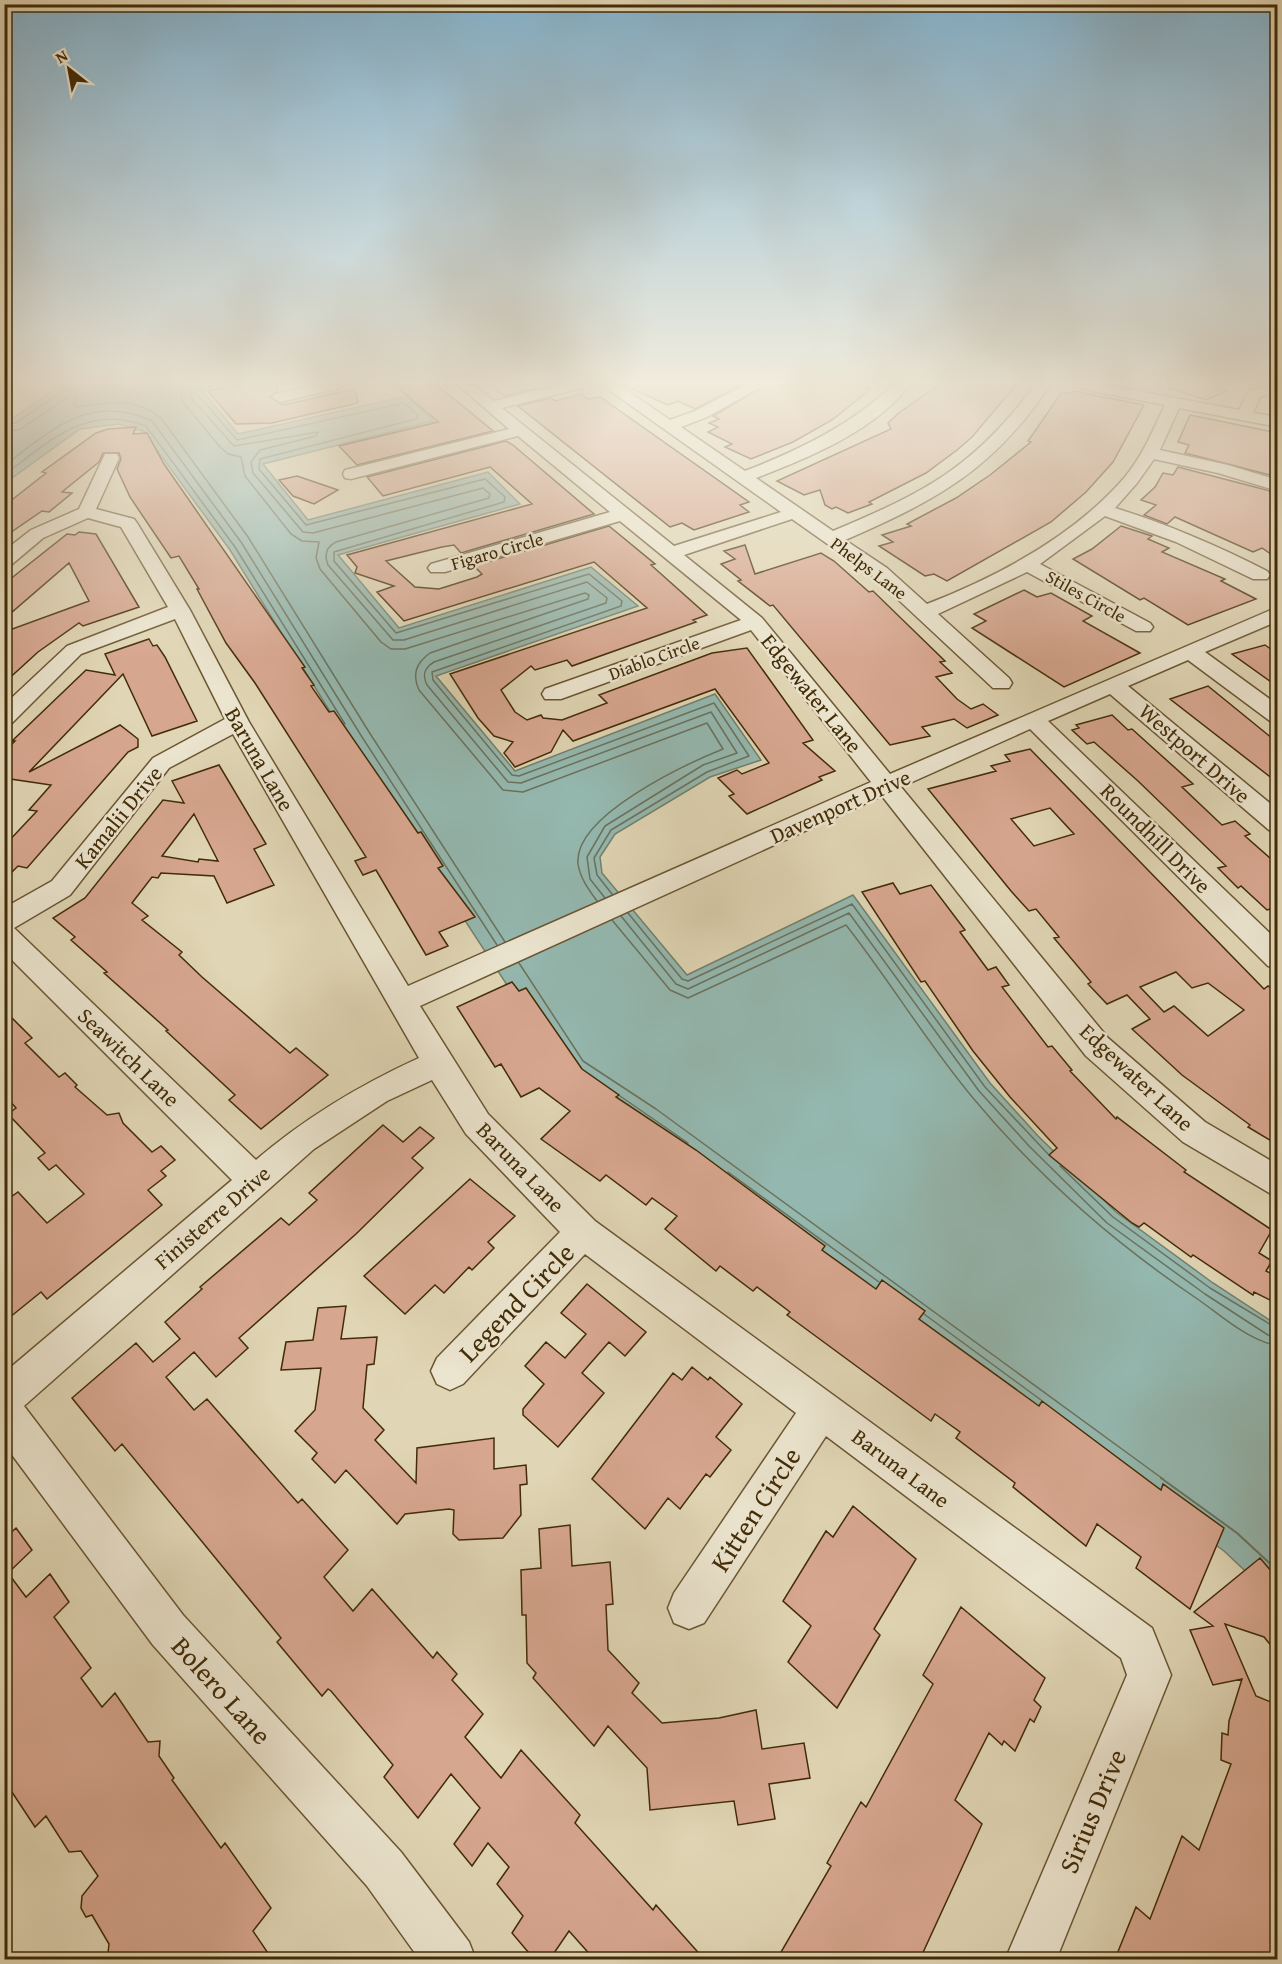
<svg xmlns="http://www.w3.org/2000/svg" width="1282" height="1964" viewBox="0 0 1282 1964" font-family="'Gentium Book Plus',serif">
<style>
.water{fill:#94b8b0;stroke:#73806c;stroke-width:1.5}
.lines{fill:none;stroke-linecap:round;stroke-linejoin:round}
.shore-far1{stroke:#6b725c;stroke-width:1.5}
.shore{stroke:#6b725c;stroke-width:2}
.building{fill:#d7a68f;stroke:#422c07;stroke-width:1.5;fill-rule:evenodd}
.minor-casing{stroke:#6a5632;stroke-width:3}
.minor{fill:#ebe4ce;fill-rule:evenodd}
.labels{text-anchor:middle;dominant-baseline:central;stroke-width:5;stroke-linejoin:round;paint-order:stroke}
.far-street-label{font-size:18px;fill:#422c07;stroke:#ebe4ce}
.street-label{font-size:22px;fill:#422c07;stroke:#ebe4ce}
.near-street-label{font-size:27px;fill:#422c07;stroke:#ebe4ce}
</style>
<rect width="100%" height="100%" fill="#e0d5b4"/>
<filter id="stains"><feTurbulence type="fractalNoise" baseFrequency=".00333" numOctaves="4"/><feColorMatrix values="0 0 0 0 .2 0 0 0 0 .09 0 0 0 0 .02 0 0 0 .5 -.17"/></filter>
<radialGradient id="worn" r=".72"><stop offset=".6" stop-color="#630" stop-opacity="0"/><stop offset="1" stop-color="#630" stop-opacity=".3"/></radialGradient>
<path class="water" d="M 61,385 L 218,385 L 201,389 L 238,434 L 407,396 L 433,421 L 263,464 L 308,520 L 488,472 L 520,504 L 338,555 L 399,628 L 591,567 L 638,606 L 436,676 L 515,771 L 715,694 L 761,760 L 710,777 L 615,834 L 600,857 L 602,873 L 687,975 L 853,895 L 990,1083 L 1038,1136 L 1116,1212 L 1213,1283 L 1277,1325 L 1277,1611 L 1259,1584 L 1224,1551 L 920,1328 L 567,1077 L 350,744 L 230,550 L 143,431 L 118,424 L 80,429 L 5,483 L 5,418 L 13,418 Z"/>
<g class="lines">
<path class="shore-far1" d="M 80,385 L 74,403 L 76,407 C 107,402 135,397 161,418 L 248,537 L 369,732 L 505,942
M 180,385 L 183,402 L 220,447 L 228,454 L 241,457 L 245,476 L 291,534 L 302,541 L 319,542 L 316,558 L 320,569 L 381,642 L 391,649 L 405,649 L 585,593 L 589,595 L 588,599 L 430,653 C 416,663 412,674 419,690 L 503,790 L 523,792 L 707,723 L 723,749 C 686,764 573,816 578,864 C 580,878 589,890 597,901
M 189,385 L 191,398 L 234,446 L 318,432 L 316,436 L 260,450 L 251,462 L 253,473 L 303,532 L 313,533 L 483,488 L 490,494 L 489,498 L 336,542 C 326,547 324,555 328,565 L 393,640 L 404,640 L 587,582 L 607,598 L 606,603 L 434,662 C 424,668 422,675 427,685 L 508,782 L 521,783 L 711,712 L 737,753 L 703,765 L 605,826 L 587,857 L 590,879 L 605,898
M 197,385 L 197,394 L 237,440 L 404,403 L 418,415 L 416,419 L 260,459 L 259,469 L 306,525 L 485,479 L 505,497 L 504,502 L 334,552 L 334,561 L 396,633 L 589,574 L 622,601 L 621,606 L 432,672 L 433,680 L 512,775 L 519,776 L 714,703 L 749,756 L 707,772 L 611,830 L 594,858 L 597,875 L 612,894
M 4,424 L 16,423 L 61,392 L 64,385
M 4,431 L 19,430 L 65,399 L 70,393 L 71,385
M 4,466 C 51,430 91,392 152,421 L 241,542 L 362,737 L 497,945
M 4,475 C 49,442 87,403 146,426 L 235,547 L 345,724
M 628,913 L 682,979 L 688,981 L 852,904 L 985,1087 L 1048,1154
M 621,916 L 676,984 L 688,989 L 849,913 L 979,1091 L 1029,1146 L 1107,1223 L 1205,1294 L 1268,1335 L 1278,1337
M 612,920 L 670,990 L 688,998 L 846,925 C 890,981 927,1043 973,1098 C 1037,1175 1113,1242 1196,1298 C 1221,1315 1247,1340 1278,1346
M 519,963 L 583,1061 L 656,1109 L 1163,1479
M 620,1096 L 688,1143
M 1060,1166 L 1113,1217 L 1210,1288 L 1278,1329
M 728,1172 L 879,1282
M 924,1314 L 1041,1400"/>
<path class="shore" d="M 1161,1478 L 1237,1533 L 1278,1571"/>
</g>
<path class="building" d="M 224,385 L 276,385 L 278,391 L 270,397 L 283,405 L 355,389 L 358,403 L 272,423 L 236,424 L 208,391 L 223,388 Z
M 395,385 L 437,385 L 493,431 L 357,465 L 339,446 L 438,422 Z
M 490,385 L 534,385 L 538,388 L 504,396 Z
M 623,385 L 741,385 L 695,409 L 678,401 L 668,405 Z
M 766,385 L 854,385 L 871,389 L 832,420 L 793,442 L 751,459 L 725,447 L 732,444 L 708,432 L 718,427 L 709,423 L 719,419 L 713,416 Z
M 939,385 L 1016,385 L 972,437 L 957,450 L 926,473 L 869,502 L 872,504 L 848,513 L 836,507 L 832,509 L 825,505 L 820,490 L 804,495 L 777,481 L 891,429 L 888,423 L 900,412 Z
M 1169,385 L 1209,385 L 1227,391 L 1206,400 L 1169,388 Z
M 1073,391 L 1144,405 L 1113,462 L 1086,492 L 1051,522 L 947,581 L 934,574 L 925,576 L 879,546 L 893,542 L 882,535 L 911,526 L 907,524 L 956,498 L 990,475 L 1031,442 L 1028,441 L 1062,392 L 1071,394 Z
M 581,394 L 588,399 L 600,397 L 603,399 L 749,502 L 740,505 L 749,512 L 694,530 L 682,523 L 670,527 L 518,406 L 551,398 L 556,401 Z
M 1190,415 L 1278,433 L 1278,477 L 1185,453 L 1189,445 L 1178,442 Z
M 136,427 L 133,434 L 147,433 L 164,464 L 305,667 L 302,668 L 314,685 L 311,686 L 329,712 L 334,711 L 418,833 L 421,832 L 443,866 L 438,868 L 475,917 L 439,932 L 448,946 L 426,955 L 376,870 L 363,875 L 355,861 L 366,857 L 255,683 L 226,643 L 197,589 L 199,589 L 179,556 L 171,558 L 130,497 L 117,469 L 121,459 L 119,453 L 103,453 L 99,462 L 62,492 L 72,493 L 49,512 L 42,511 L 4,537 L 4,506 L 46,473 L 42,472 L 96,433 L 108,429 Z
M 506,441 L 513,445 L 594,514 L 461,553 L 454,545 L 442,547 L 386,561 L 415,587 L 439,589 L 477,577 L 482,574 L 474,566 L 609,526 L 655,564 L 651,565 L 707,615 L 693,620 L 696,622 L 572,666 L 567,660 L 535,670 L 531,666 L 501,690 L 515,712 L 527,720 L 541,715 L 543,718 L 562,720 L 607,703 L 599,695 L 712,653 L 747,648 L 813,740 L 803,743 L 835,771 L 819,777 L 822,780 L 747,814 L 729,796 L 734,794 L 718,778 L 737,770 L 742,774 L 769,763 L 715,689 L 573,741 L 563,730 L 551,752 L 515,767 L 504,753 L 513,742 L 494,736 L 478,718 L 450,674 L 647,608 L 594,562 L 404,621 L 377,592 L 394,586 L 355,573 L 357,567 L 347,555 L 532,504 L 490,467 L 383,496 L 367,477 Z
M 1178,467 L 1278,493 L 1278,559 L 1262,548 L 1253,552 L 1175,517 L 1167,524 L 1144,515 L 1156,505 L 1141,500 L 1155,487 L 1163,473 L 1173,475 Z
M 297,476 L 338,490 L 314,504 L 293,496 L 279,480 Z
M 1121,526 L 1152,536 L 1148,539 L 1169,548 L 1162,552 L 1225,579 L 1221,581 L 1256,599 L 1188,625 L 1144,598 L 1140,600 L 1073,559 L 1092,549 Z
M 79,532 L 96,534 L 139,607 L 83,626 L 79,623 L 38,652 L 4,683 L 4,632 L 89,601 L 69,563 L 4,619 L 4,584 L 67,534 L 75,535 Z
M 745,545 L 755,574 L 821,553 L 834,561 L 869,592 L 873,591 L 945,661 L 940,662 L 952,673 L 936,677 L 957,699 L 971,709 L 983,704 L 998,715 L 967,728 L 954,719 L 922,727 L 930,736 L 890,745 L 773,605 L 770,606 L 738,581 L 741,580 L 721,564 L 735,559 L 724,551 Z
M 1024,590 L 1037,597 L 1051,593 L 1092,616 L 1083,621 L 1140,653 L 1064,687 L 972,628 L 986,621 L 974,614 Z
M 149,639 L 153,646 L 157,645 L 165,657 L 197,721 L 152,736 L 123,674 L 29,772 L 120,725 L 138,739 L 138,747 L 128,752 L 27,868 L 18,866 L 4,880 L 4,846 L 37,811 L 29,810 L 51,785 L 4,778 L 4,752 L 15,741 L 12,741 L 86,670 L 115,675 L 105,654 Z
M 1265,645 L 1278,654 L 1278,687 L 1232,654 Z
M 1208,686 L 1278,743 L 1278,783 L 1170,699 Z
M 1112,715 L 1128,730 L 1132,729 L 1193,784 L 1182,787 L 1222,825 L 1235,821 L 1250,834 L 1245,836 L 1278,865 L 1278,907 L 1267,910 L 1241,886 L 1238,888 L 1218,868 L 1226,866 L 1138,781 L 1094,742 L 1087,744 L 1072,730 L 1079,728 L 1076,725 Z
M 1030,749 L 1264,989 L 1268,986 L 1278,993 L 1278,1145 L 1248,1127 L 1250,1125 L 1182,1075 L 1132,1029 L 1150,1019 L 1127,995 L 1107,1004 L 1088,984 L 1091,982 L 1054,938 L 1059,937 L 1036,909 L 1029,911 L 1011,891 L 928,789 L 996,771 L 991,766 L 1010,761 L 1005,755 ZM 1050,808 L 1074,834 L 1034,846 L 1011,819 ZM 1176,972 L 1192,988 L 1208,983 L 1244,1010 L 1208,1036 L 1174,1006 L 1164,1012 L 1140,987 Z
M 219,765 L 266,844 L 254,849 L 274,885 L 227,903 L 214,876 L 161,873 L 158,878 L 152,877 L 132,903 L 148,916 L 142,920 L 182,952 L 179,955 L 202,977 L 290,1053 L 296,1048 L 328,1075 L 261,1129 L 229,1100 L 235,1095 L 166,1031 L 168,1030 L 104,973 L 107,972 L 71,940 L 75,937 L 53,918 L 85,898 L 163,800 L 184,803 L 172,781 ZM 194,814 L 218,861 L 199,859 L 198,862 L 162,856 Z
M 893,883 L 900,894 L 931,885 L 965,930 L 960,932 L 988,970 L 996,967 L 1009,985 L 1002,987 L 1048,1047 L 1052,1046 L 1072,1070 L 1070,1071 L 1116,1119 L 1117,1117 L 1186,1170 L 1184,1172 L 1272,1230 L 1259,1253 L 1272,1261 L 1266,1271 L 1278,1277 L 1278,1304 L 1254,1292 L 1253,1295 L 1193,1255 L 1191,1257 L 1144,1223 L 1139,1227 L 1132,1223 L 1049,1155 L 1057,1148 L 1010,1097 L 973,1051 L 925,981 L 921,982 L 862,892 Z
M 512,982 L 519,991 L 526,988 L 582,1069 L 619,1095 L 616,1097 L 696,1150 L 825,1246 L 822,1250 L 876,1289 L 882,1280 L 925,1311 L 919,1319 L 1039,1406 L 1042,1401 L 1161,1490 L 1163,1484 L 1224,1528 L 1190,1609 L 1136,1568 L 1141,1557 L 1097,1524 L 1086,1546 L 1013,1487 L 1015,1483 L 956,1438 L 960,1432 L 935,1414 L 931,1421 L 787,1315 L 790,1312 L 757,1287 L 753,1291 L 720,1266 L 716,1271 L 665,1229 L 677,1216 L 652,1198 L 646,1205 L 606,1175 L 600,1181 L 541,1139 L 570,1111 L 539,1088 L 521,1097 L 501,1064 L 495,1067 L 457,1007 Z
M 4,1010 L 32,1038 L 25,1043 L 59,1077 L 65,1073 L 77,1085 L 75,1087 L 107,1115 L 119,1113 L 123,1123 L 152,1152 L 161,1146 L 175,1160 L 161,1171 L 166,1176 L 148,1190 L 162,1205 L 47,1299 L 41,1292 L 4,1322 L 4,1202 L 18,1192 L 47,1223 L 84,1194 L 56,1165 L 49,1170 L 38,1158 L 45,1153 L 8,1114 L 16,1108 L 4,1095 Z
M 383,1125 L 403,1142 L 420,1127 L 434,1138 L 412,1158 L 423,1168 L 356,1234 L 239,1338 L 248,1348 L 216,1377 L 194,1352 L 166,1377 L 194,1410 L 207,1399 L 298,1503 L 302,1499 L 348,1550 L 324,1577 L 353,1611 L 372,1589 L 433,1658 L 437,1652 L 457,1674 L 452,1680 L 483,1714 L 465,1737 L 501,1778 L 521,1750 L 580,1815 L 575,1823 L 653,1910 L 656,1905 L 704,1959 L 594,1959 L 569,1931 L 550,1959 L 534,1959 L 512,1933 L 523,1916 L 497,1884 L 509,1867 L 488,1843 L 472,1866 L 454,1844 L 480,1808 L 451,1774 L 418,1818 L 384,1777 L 393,1765 L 331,1691 L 328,1689 L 322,1696 L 277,1642 L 281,1638 L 122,1444 L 115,1451 L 72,1398 L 136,1343 L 153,1362 L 180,1339 L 165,1322 L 202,1289 L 200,1287 L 281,1218 L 289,1225 L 317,1200 L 309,1193 Z
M 470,1179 L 515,1216 L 488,1242 L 494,1248 L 472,1270 L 469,1267 L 444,1293 L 435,1285 L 405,1314 L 364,1276 Z
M 587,1284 L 646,1332 L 625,1356 L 609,1342 L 582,1373 L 604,1393 L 558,1447 L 523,1415 L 523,1409 L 544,1384 L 525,1366 L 546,1342 L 565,1358 L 586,1334 L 561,1313 Z
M 346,1306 L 341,1339 L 377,1337 L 374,1364 L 367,1365 L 363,1408 L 384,1430 L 375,1440 L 416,1483 L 417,1448 L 494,1438 L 494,1469 L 526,1465 L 527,1484 L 520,1485 L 521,1515 L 503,1538 L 459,1540 L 453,1534 L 454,1510 L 449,1509 L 405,1514 L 397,1524 L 346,1470 L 335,1483 L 312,1459 L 317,1453 L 295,1431 L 315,1410 L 321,1368 L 281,1370 L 286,1342 L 313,1340 L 318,1308 Z
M 692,1367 L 708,1380 L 710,1377 L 742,1404 L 716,1437 L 731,1450 L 710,1477 L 706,1474 L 680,1509 L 668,1498 L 645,1529 L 592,1479 L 673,1373 L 682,1380 Z
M 853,1506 L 916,1559 L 874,1629 L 880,1635 L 837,1708 L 788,1662 L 811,1626 L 783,1601 L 826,1531 L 833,1537 Z
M 570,1525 L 572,1566 L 610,1562 L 613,1604 L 606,1605 L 608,1650 L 639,1683 L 632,1693 L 662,1723 L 719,1718 L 756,1710 L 762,1749 L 804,1743 L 810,1778 L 769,1784 L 775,1819 L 738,1825 L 734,1801 L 650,1810 L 647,1768 L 608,1726 L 594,1746 L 533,1678 L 536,1673 L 527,1663 L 526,1615 L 522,1615 L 521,1570 L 541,1568 L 539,1529 Z
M 16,1528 L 32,1550 L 8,1573 L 26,1597 L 50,1574 L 69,1602 L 54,1617 L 91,1668 L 81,1678 L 102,1707 L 115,1693 L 148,1742 L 160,1741 L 159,1756 L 174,1778 L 172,1780 L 221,1848 L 225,1843 L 271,1908 L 253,1931 L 272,1959 L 112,1959 L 108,1953 L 109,1944 L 92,1915 L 86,1917 L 81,1908 L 82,1896 L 98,1876 L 81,1851 L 69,1852 L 46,1816 L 35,1827 L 4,1780 L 4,1539 Z
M 1260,1558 L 1278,1579 L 1278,1654 L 1264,1637 L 1225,1624 L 1256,1696 L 1278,1705 L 1278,1944 L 1273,1959 L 1115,1959 L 1136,1907 L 1150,1919 L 1182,1836 L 1199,1850 L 1231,1764 L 1221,1760 L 1222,1733 L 1228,1735 L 1229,1721 L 1242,1679 L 1213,1685 L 1190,1630 L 1213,1626 L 1194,1612 Z
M 961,1607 L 1045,1678 L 1034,1700 L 1041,1707 L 1034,1722 L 1030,1719 L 1015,1751 L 1004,1741 L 1002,1745 L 989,1733 L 955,1800 L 982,1824 L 920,1959 L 777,1959 L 831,1866 L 827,1863 L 861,1802 L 866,1807 L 933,1684 L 923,1675 Z"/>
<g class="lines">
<g class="minor-casing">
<path id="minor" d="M 315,385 L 342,385 L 340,388 L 280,402 L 272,397 L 275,394 Z
M 458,385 L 474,385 L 494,401 L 559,385 L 584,385 L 582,388 L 502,408 L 674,546 L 781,512 L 602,385 L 619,385 L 670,420 L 695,411 L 746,385 L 764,385 L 707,417 L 681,427 L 745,471 C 799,450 851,425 893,385 L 909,385 C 877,430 806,459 756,478 L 833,531 C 926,492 974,467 1035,385 L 1050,385 C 993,470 937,500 845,540 L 887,568 L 927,604 C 999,576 1074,536 1125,477 C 1143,455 1153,430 1165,405 L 1082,389 L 1075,385 L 1106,385 L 1239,410 L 1249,391 L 1278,385 L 1278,392 L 1260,397 L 1253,413 L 1278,417 L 1278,427 L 1179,408 L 1160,450 L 1228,465 L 1278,480 L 1278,491 L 1218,473 L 1154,459 L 1137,483 L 1115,508 C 1167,524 1218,546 1267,571 L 1270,575 L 1267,579 L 1253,579 L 1176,542 L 1105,516 L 1040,564 L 1150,623 L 1153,627 L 1150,631 L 1136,631 L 1027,572 L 938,614 L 1009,678 L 1012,683 L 1009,688 L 993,688 L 873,576 L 792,519 L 684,555 L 762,618 L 890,774 L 1278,607 L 1278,621 L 1205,652 L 1278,705 L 1278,723 L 1270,721 L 1188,660 L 1128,686 L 1278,810 L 1278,832 L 1269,830 L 1110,694 L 1048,721 L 1278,941 L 1278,968 L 1268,966 L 1030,729 L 901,787 L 1108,1038 L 1205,1122 L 1278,1165 L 1278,1198 L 1183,1142 L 1086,1056 L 882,796 L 420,1006 L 488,1114 L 595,1221 L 1152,1628 L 1171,1675 L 1056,1960 L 1005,1960 L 1127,1675 L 1121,1658 L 826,1436 L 704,1623 L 689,1629 L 674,1623 L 668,1608 L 674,1593 L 796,1413 L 585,1254 L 463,1384 L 450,1390 L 437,1384 L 431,1371 L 437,1358 L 560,1232 L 466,1134 L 432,1080 L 387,1101 L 314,1149 L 24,1406 L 183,1615 L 401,1852 L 469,1942 L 476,1960 L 420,1960 L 367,1886 L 153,1645 L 4,1444 L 4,1373 L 232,1180 L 4,952 L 4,908 L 52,881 L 153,758 L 225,719 L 175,619 L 81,654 L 12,723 L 4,725 L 4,705 L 67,646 L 168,607 L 121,527 L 88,518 L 43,538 L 11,565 L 4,567 L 4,551 L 31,530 L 79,509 L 105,454 L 117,454 L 119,458 L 96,509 L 134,519 L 137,523 L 190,610 L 249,722 L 408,986 L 871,782 L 751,630 L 561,699 L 545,699 L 542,694 L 545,689 L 741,620 L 620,521 L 445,572 L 431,572 L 428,568 L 431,564 L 610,512 L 518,436 L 351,479 L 345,478 L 343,474 L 345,470 L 509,429 ZM 233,734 L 419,1058 C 360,1085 306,1117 256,1160 L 14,928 L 70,895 L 169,768 Z"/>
</g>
<use href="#minor" class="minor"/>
</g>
<linearGradient id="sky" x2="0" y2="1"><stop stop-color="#86b6d2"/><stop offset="0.58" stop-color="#f1ecdd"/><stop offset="1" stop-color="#f1ecdd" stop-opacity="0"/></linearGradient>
<rect width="1282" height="660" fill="url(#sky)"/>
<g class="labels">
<g class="far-street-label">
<text transform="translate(497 551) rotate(-16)">Figaro Circle</text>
<text transform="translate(869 568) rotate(37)">Phelps Lane</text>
<text transform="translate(1086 596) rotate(29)">Stiles Circle</text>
<text transform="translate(654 658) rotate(-20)">Diablo Circle</text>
</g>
<g class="street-label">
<text transform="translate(812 693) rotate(51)">Edgewater Lane</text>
<text transform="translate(1195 753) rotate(41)">Westport Drive</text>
<text transform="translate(260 759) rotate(60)">Baruna Lane</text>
<text transform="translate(840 806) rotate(-24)">Davenport Drive</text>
<text transform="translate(118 817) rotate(-51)">Kamalii Drive</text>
<text transform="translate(1156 838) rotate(45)">Roundhill Drive</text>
<text transform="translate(129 1057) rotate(44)">Seawitch Lane</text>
<text transform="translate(1137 1077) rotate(43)">Edgewater Lane</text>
<text transform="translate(521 1167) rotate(46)">Baruna Lane</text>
<text transform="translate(212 1217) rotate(-41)">Finisterre Drive</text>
<text transform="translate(901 1468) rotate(37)">Baruna Lane</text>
</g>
<g class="near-street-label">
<text transform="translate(516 1302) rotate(-46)">Legend Circle</text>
<text transform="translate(755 1509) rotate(-57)">Kitten Circle</text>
<text transform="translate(222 1690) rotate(48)">Bolero Lane</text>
<text transform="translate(1092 1811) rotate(-67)">Sirius Drive</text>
</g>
</g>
<rect width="1282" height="1964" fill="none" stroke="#e0d5b4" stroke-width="24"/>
<rect x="6" y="6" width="1270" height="1952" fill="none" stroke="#422c07" stroke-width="3"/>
<rect x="12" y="12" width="1258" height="1940" fill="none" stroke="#422c07" stroke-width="1.5"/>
<g transform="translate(69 69) rotate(329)" stroke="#ebe4ce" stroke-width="4.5" paint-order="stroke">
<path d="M0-4.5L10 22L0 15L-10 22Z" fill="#422c07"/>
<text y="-9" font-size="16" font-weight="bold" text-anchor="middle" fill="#422c07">N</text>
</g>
<rect width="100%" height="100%" filter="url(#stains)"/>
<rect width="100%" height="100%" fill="url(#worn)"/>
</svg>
